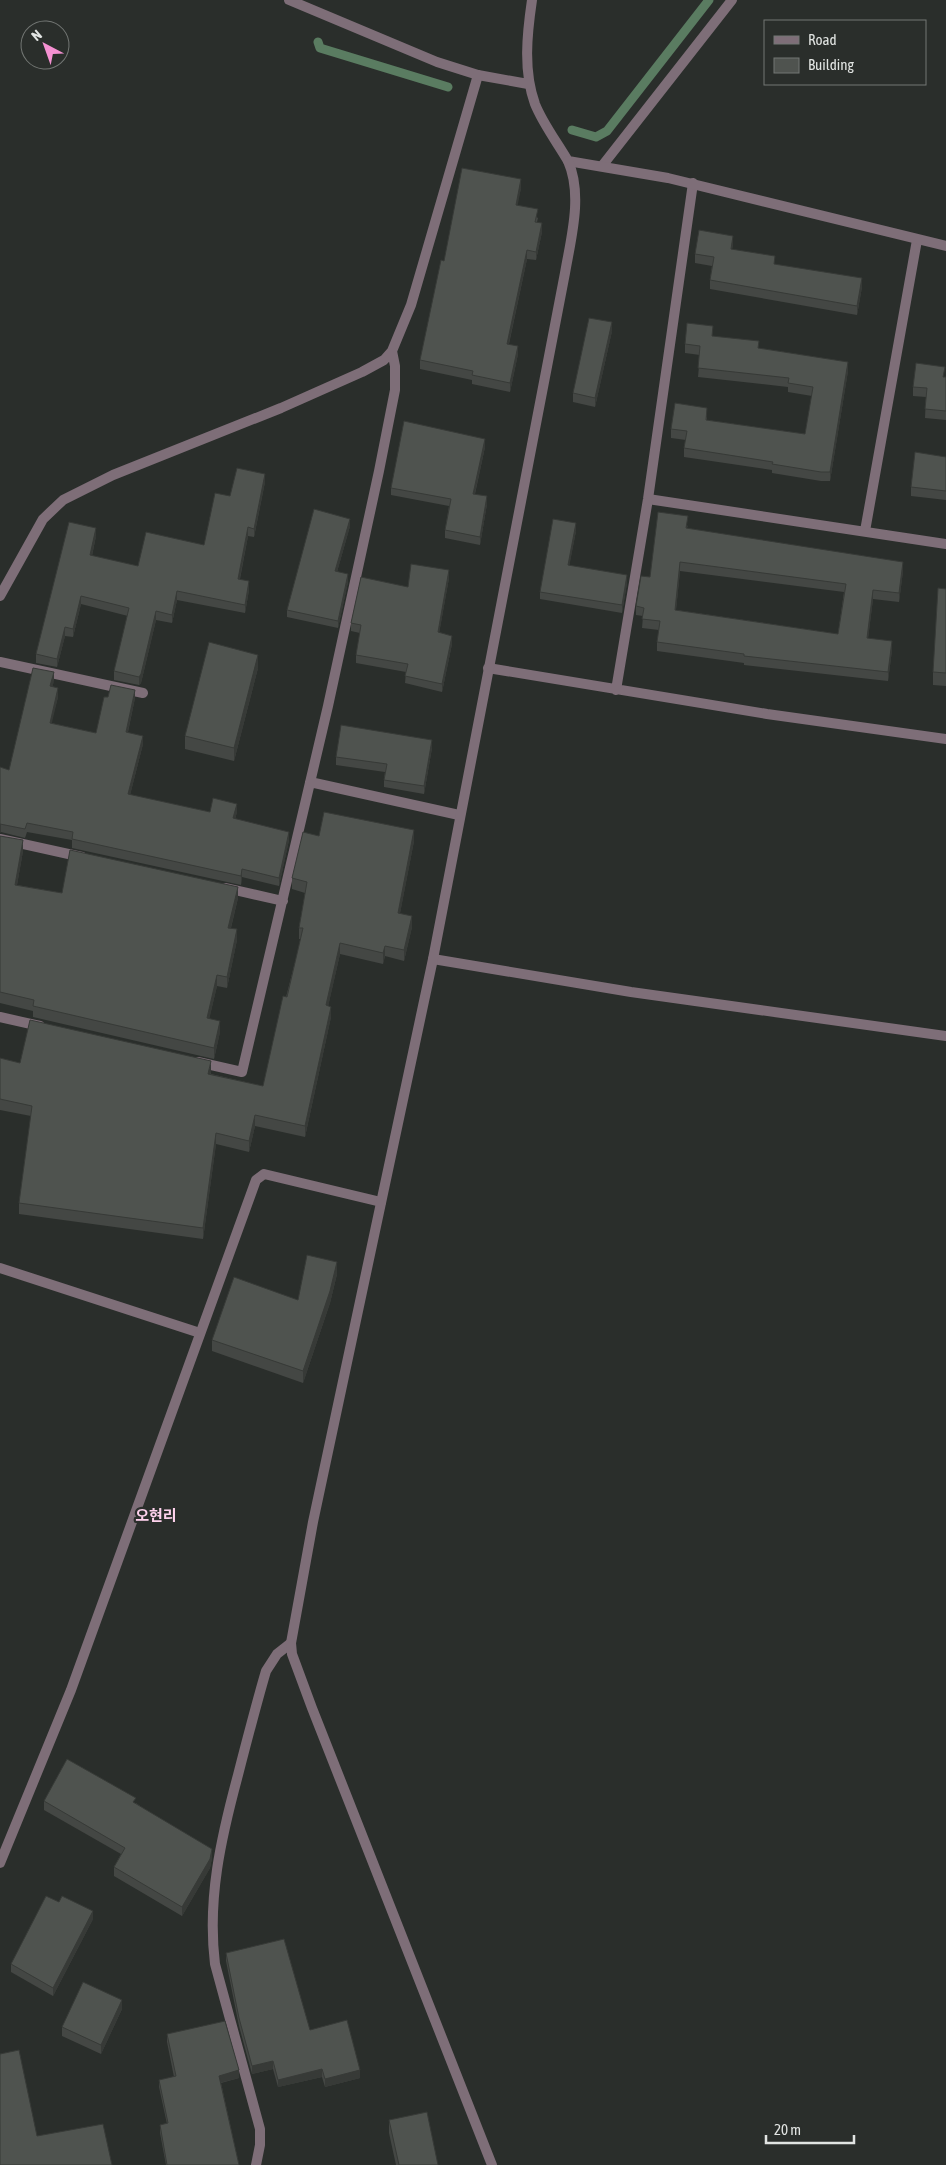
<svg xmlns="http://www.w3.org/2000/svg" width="946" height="2165" viewBox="0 0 946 2165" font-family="'Asap Condensed','Noto Sans KR',sans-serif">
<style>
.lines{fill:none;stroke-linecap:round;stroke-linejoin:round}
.stream{stroke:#5a7c61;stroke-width:9}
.service{stroke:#7e6e78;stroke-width:10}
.minor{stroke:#7e6e78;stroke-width:10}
.tertiary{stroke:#7e6e78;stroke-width:10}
.wall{fill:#444744;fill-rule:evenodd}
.shaded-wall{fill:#373a37}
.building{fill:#4f534f;stroke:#373a37;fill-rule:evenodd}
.labels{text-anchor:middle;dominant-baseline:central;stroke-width:4.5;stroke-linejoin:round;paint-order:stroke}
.quarter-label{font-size:15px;font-weight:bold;fill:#fed2ed;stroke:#2a2e2b}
</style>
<rect width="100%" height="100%" fill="#2a2e2b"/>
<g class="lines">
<path class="stream" d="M 318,42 L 320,48 L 448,87
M 572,130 L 596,137 L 607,131 L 709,0"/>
<path class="service" d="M 602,166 L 732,0
M 648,499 L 946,544
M 865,531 L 917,240
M 0,596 L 43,519 L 63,500 L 113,475 L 281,408 L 362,372 L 384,360 L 392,351 L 411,305 L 478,75
M 0,662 L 143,693
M 488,668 L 767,714 L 946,739
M 616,690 L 648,499 L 693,183
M 310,782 L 459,815
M 0,839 L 82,857
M 226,888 L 283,901
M 0,1017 L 40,1026
M 198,1062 L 242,1072 L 328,706 L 379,471 L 395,390 L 395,366 L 392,351
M 0,1268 L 200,1333
M 256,2165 L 260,2145 L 260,2129 L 215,1964 C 207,1899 221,1838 238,1775 C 247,1740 256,1705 266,1671 L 277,1654 L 291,1643"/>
<path class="minor" d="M 289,0 L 437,62 L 478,75 L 528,84
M 532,0 C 527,34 523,71 535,104 C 543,124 557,142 568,161 L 668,178 L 946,246
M 433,959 L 631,992 L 946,1036
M 0,1863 L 71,1690 L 256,1180 L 264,1174 L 381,1202"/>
<path class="tertiary" d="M 492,2165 L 312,1708 L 292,1654 L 291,1643 L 313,1522 L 433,959 L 565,273 C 571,238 583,195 568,161"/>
</g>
<path class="wall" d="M 521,188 L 517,205 L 538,218 L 537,222 L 542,232 L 536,260 L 527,259 L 509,344 L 518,354 L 510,392 L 472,384 L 472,380 L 420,369 L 420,360 L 444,261 Z
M 733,244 L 732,249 L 775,264 L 862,287 L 857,315 L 710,289 L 710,280 L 712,266 L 695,263 L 695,254 Z
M 612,331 L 595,407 L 573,402 L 573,393 Z
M 713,336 L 848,371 L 830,481 L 821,481 L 772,473 L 772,470 L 684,457 L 684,448 L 686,440 L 671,438 L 671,429 L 707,417 L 707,420 L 805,434 L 812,396 L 788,392 L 788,387 L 698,377 L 700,355 L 685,353 L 685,344 Z
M 945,377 L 946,377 L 946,420 L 925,418 L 926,397 L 913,396 L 913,387 Z
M 485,447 L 475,494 L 487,504 L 480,545 L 445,538 L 445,530 L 449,506 L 391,495 L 391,488 Z
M 946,457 L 946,500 L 911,496 L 911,487 Z
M 265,482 L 254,537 L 248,536 L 240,579 L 249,590 L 245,613 L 177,600 L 172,623 L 156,620 L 141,683 L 139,685 L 114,680 L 114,671 L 128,616 L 81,604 L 73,637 L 65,636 L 57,667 L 36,663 L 36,654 L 96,536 L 92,556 L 138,566 L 204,545 L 230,496 Z
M 688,525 L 687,528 L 903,571 L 899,602 L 873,599 L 868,638 L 892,650 L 888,681 L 744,665 L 744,663 L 657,651 L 657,642 L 659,630 L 642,628 L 643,616 L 636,615 L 636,606 L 650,577 ZM 680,571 L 844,592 L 838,634 L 676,610 Z
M 350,526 L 337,572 L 348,582 L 338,628 L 287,617 L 287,610 Z
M 576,531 L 569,566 L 627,583 L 622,613 L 540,599 L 540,592 Z
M 449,578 L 439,633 L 452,644 L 442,692 L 405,683 L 406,672 L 356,663 L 356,655 L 360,633 L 351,631 L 351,623 L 408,587 Z
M 946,589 L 946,686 L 933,685 L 933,672 Z
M 258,668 L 234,761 L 185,749 L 185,736 Z
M 54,681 L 52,687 L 58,697 L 51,723 L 96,733 L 108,697 L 135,698 L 128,732 L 143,744 L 130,795 L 210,812 L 237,812 L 235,819 L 289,840 L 279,886 L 242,877 L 241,885 L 72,848 L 72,840 L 27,832 L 25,838 L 1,832 L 0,767 L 9,770 Z
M 432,748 L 424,794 L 384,787 L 384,780 L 385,772 L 336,765 L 336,757 Z
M 0,836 L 23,851 L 17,885 L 62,893 L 238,898 L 231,928 L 237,940 L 227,988 L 217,986 L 209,1019 L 220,1032 L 214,1059 L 33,1017 L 33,1011 L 0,1003 Z
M 319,836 L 414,841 L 400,913 L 412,927 L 404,961 L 385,956 L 383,964 L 340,954 L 328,1006 L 331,1017 L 305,1137 L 255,1126 L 249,1152 L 216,1144 L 203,1239 L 19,1214 L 19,1203 L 31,1116 L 0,1110 L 0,1058 L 20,1063 L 211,1072 L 211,1074 L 263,1086 L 301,939 L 299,939 L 299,928 L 305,893 L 292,889 L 292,878 Z
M 337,1274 L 330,1303 L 303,1383 L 212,1351 L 212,1340 L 298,1300 Z
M 44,1801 L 136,1803 L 212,1858 L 210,1868 L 182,1916 L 114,1876 L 114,1867 L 121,1854 L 44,1810 Z
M 93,1919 L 53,1996 L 11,1972 L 11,1964 Z
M 226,1953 L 310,2030 L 360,2078 L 325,2087 L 322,2077 L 278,2087 L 273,2069 L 252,2074 L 239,2026 L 226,1961 Z
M 122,2009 L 101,2054 L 62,2036 L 62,2027 Z
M 167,2034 L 239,2078 L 221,2083 L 239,2165 L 166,2165 L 160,2133 L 160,2125 L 167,2124 L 159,2087 L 159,2080 L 174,2077 L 167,2042 Z
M 389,2120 L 438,2165 L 396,2165 L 389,2133 Z"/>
<path class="shaded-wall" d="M 521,179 L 521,188 L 516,214 L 516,205 Z
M 542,223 L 542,232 L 536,260 L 536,252 Z
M 733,236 L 733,244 L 731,258 L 731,249 Z
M 527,250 L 527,259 L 507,352 L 507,344 Z
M 862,278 L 862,287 L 857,315 L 857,306 Z
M 612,322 L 612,331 L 595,407 L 595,398 Z
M 518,346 L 518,354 L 510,392 L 510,383 Z
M 848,362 L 848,371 L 830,481 L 830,472 Z
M 485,439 L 485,447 L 473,502 L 473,494 Z
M 265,474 L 265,482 L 254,537 L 254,529 Z
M 487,496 L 487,504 L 480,545 L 480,537 Z
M 350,519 L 350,526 L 335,579 L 335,571 Z
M 576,523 L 576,531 L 568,573 L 568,565 Z
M 248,527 L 248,536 L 238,587 L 238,579 Z
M 96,528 L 96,536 L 90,564 L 90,555 Z
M 680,562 L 680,571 L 675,619 L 675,610 Z
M 903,562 L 903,571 L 899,602 L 899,593 Z
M 449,570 L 449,578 L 438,640 L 438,632 Z
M 348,574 L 348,582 L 338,628 L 338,621 Z
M 627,575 L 627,583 L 622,613 L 622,605 Z
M 249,581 L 249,590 L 245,613 L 245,605 Z
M 873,590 L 873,599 L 867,647 L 867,638 Z
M 177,591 L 177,600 L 172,623 L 172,615 Z
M 81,596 L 81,604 L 73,637 L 73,629 Z
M 156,611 L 156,620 L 141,683 L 139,685 L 139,677 Z
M 65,627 L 65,636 L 57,667 L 57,659 Z
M 452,636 L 452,644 L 442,692 L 442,684 Z
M 892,641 L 892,650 L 888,681 L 888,672 Z
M 258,655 L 258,668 L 234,761 L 234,748 Z
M 54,672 L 54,681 L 50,695 L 50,686 Z
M 58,688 L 58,697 L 50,731 L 50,723 Z
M 135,690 L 135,698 L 126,740 L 126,732 Z
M 143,736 L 143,744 L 128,803 L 128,794 Z
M 432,740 L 432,748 L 424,794 L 424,786 Z
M 237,804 L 237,812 L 233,827 L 233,818 Z
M 0,824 L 1,824 L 1,832 L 0,833 Z
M 414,830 L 414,841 L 398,924 L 398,913 Z
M 289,832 L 289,840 L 279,886 L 279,878 Z
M 23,840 L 23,851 L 15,896 L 15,885 Z
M 242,869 L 242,877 L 241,885 L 241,876 Z
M 238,887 L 238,898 L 228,939 L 228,928 Z
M 412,916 L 412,927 L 404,961 L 404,950 Z
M 237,929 L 237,940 L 227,988 L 227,977 Z
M 340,943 L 340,954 L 326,1016 L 326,1005 Z
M 385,946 L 385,956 L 383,964 L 383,953 Z
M 217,975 L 217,986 L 207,1029 L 207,1018 Z
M 331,1007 L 331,1017 L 305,1137 L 305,1126 Z
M 220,1021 L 220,1032 L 214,1059 L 214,1048 Z
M 211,1061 L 211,1072 L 208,1085 L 208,1074 Z
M 255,1115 L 255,1126 L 249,1152 L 249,1141 Z
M 216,1133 L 216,1144 L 203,1239 L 203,1228 Z
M 337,1262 L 337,1274 L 330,1303 L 303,1383 L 303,1371 Z
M 212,1849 L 212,1858 L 210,1868 L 182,1916 L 182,1907 Z
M 93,1911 L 93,1919 L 53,1996 L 53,1988 Z
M 122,2000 L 122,2009 L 101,2054 L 101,2045 Z
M 273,2061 L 273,2069 L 252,2074 L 252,2066 Z
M 322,2069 L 322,2077 L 278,2087 L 278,2080 Z
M 239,2070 L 239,2078 L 219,2083 L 219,2076 Z
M 360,2070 L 360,2078 L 325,2087 L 325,2079 Z"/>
<path class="building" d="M 462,168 L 521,179 L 516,205 L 538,209 L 535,222 L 542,223 L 536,252 L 527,250 L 507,344 L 518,346 L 510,383 L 472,375 L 473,371 L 420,360 L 441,260 L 444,261 Z
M 699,230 L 733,236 L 731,249 L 775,256 L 774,264 L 862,278 L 857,306 L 710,280 L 714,257 L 695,254 Z
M 589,318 L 612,322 L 595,398 L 573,393 Z
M 687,323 L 713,326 L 712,336 L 759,341 L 758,348 L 848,362 L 830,472 L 821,472 L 772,464 L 773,462 L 684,448 L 687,431 L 671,429 L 675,403 L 707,408 L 706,420 L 805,434 L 813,387 L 788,383 L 789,378 L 698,368 L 700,346 L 685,344 Z
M 916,363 L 945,367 L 943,377 L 946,377 L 946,411 L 925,409 L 927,388 L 913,387 Z
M 404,421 L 485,439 L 473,494 L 487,496 L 480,537 L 445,530 L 451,499 L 391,488 Z
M 915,452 L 946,457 L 946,491 L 911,487 Z
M 237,468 L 265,474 L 254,529 L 248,527 L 238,579 L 249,581 L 245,605 L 177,591 L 172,615 L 156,611 L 141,674 L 139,677 L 114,671 L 129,608 L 81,596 L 73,629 L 65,627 L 57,659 L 36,654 L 69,522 L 96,528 L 90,555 L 138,566 L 146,532 L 204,545 L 215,493 L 230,496 Z
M 314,509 L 350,519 L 335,571 L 348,574 L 338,621 L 287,610 Z
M 658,512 L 688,516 L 686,528 L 903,562 L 899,593 L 873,590 L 867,638 L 892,641 L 888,672 L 744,656 L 744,654 L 657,642 L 660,621 L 642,619 L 644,608 L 636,606 L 641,576 L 650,577 ZM 680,562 L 846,584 L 838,634 L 675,610 Z
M 553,519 L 576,523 L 568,565 L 627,575 L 622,605 L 540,592 Z
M 411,564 L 449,570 L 438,632 L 452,636 L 442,684 L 405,676 L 408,664 L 356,655 L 361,625 L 351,623 L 361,577 L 408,587 Z
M 938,588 L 946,589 L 946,673 L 933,672 Z
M 209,642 L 258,655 L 234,748 L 185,736 Z
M 33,668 L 54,672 L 50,686 L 58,688 L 50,723 L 96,733 L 104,697 L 108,697 L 111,685 L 135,690 L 126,732 L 143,736 L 128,794 L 210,812 L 213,798 L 237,804 L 233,818 L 289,832 L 279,878 L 242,869 L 241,876 L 72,839 L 73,832 L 27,823 L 25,829 L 0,824 L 0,767 L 9,770 Z
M 341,725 L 432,740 L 424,786 L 384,780 L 387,764 L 336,757 Z
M 324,812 L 414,830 L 398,913 L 412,916 L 404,950 L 385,946 L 383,953 L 340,943 L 326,1005 L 331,1007 L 305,1126 L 255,1115 L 249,1141 L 216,1133 L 203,1228 L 19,1203 L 32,1106 L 0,1099 L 0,1058 L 20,1063 L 30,1020 L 211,1061 L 208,1074 L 263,1086 L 283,996 L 287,997 L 303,928 L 299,928 L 307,882 L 292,878 L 303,832 L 319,836 Z
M 0,836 L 23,840 L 15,885 L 62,893 L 70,850 L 238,887 L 228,928 L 237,929 L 227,977 L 217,975 L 207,1018 L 220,1021 L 214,1048 L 33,1006 L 34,1000 L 0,992 Z
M 307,1255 L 337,1262 L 330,1291 L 303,1371 L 212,1340 L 234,1277 L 298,1300 Z
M 67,1759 L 136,1798 L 133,1802 L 212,1849 L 210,1859 L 182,1907 L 114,1867 L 125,1848 L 44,1801 Z
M 46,1896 L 59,1902 L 62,1896 L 93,1911 L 53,1988 L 11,1964 Z
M 284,1939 L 310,2030 L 347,2020 L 360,2070 L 325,2079 L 322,2069 L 278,2080 L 273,2061 L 252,2066 L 239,2018 L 226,1953 Z
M 83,1982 L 122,2000 L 101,2045 L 62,2027 Z
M 225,2021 L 239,2070 L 219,2076 L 239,2165 L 167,2165 L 160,2125 L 168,2123 L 159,2080 L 176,2076 L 167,2034 Z
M 19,2050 L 37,2136 L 103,2124 L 112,2165 L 0,2165 L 0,2054 Z
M 427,2112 L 438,2165 L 399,2165 L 389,2120 Z"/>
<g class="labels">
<g class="quarter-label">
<text x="156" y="1515">오현리</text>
</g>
</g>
<rect x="764" y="20" width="162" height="65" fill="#2a2e2b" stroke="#737774"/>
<rect x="774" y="36" width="25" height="8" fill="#7e6e78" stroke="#737774"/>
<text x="808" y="45" font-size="15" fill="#e1e4e2">Road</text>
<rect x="774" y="58" width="25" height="15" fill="#4f534f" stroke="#737774"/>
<text x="808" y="70" font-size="15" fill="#e1e4e2">Building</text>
<g transform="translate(45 45) rotate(319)"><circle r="24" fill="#2a2e2b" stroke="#737774"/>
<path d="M0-4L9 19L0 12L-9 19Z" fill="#f591d2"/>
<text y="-8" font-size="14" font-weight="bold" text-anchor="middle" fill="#e1e4e2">N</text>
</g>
<path d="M766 2135v8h88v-8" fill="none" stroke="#e1e4e2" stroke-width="2.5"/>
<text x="774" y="2135" font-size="15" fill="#e1e4e2" stroke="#2a2e2b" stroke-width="4" paint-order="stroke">20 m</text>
</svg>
